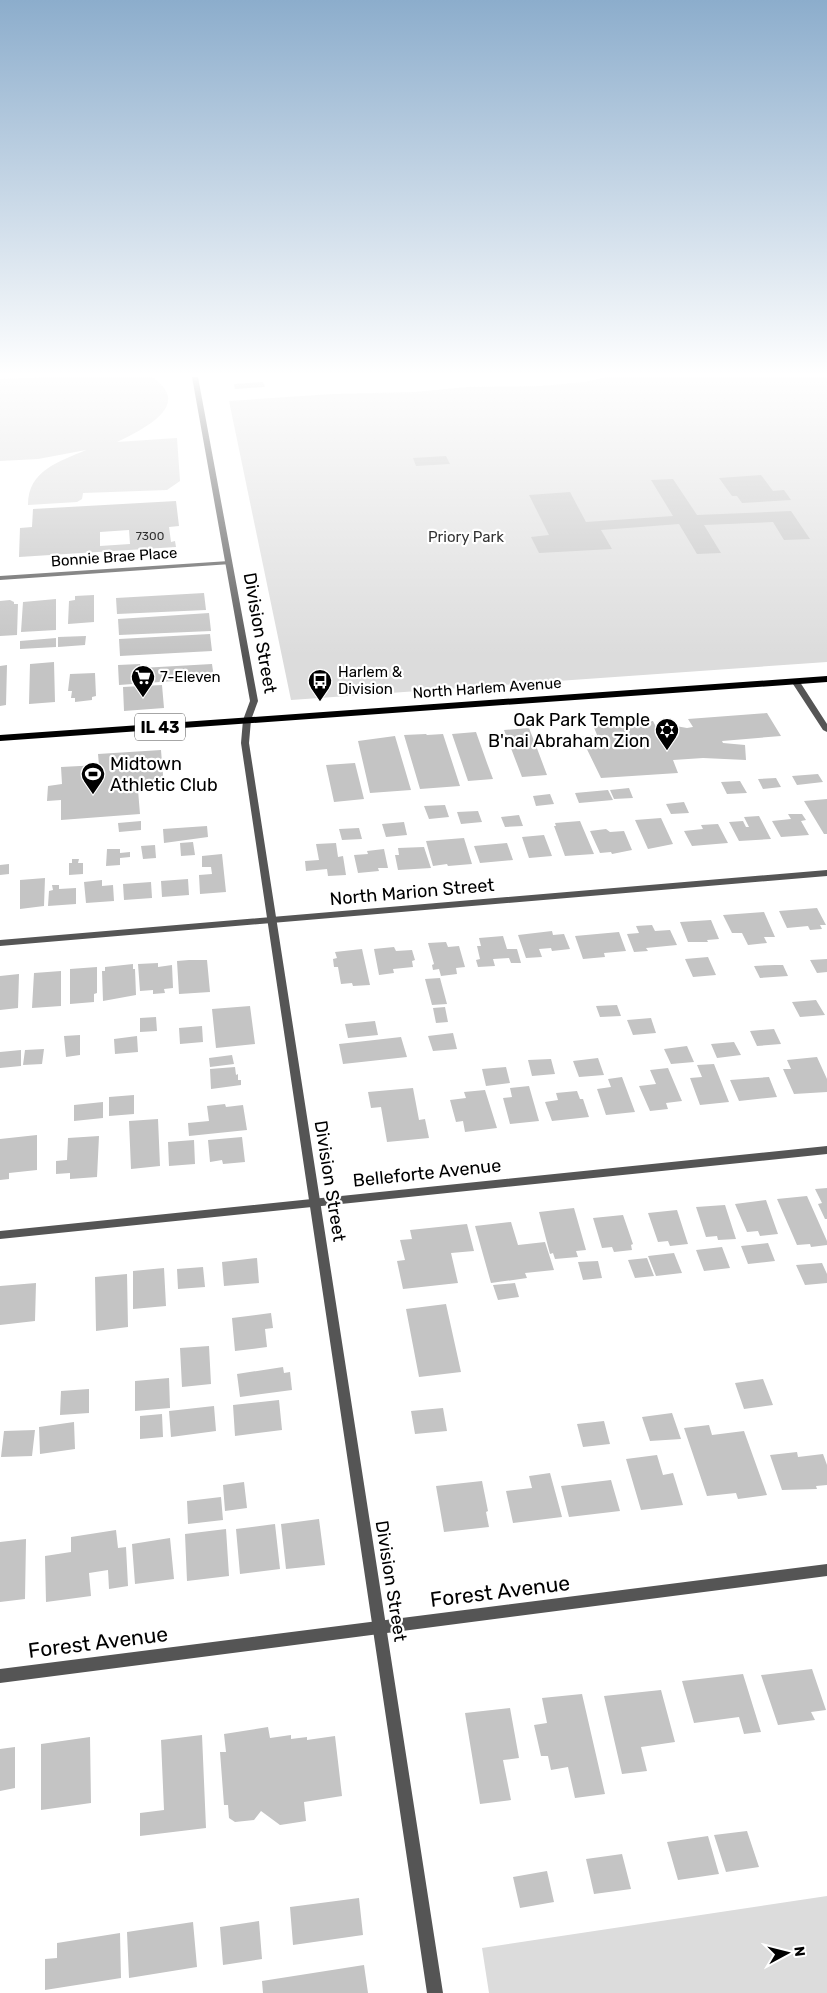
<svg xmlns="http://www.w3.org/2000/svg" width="827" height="1993" viewBox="0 0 827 1993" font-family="Rubik,sans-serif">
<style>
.green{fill:#dcdcdc}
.building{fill:#c4c4c4;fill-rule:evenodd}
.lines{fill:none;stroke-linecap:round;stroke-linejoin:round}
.minor{fill:#555;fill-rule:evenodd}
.tertiary{fill:#555;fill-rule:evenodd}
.primary{fill:#000;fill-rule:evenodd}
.labels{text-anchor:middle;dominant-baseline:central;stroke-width:4.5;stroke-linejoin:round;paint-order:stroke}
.far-number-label{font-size:12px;fill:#313131}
.far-park-label{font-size:15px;fill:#333;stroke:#fff}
.far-street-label{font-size:15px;fill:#000;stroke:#fff}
.far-poi-label{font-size:15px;fill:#000;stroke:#fff;text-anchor:start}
.shield{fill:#fff;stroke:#4c4c4c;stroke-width:1}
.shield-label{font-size:16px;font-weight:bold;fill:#000}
.street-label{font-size:18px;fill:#000;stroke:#fff}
.poi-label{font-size:18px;fill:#000;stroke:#fff;text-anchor:end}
.near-street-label{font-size:21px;fill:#000;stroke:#fff}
</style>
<rect width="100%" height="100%" fill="#fff"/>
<path class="green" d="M 41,377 L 153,377 C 157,381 163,385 166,391 C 179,414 131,435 117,442 L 177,438 L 180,481 L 167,490 L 83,493 L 82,499 L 77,502 L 28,505 C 28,470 59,462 86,450 L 38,459 L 0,461 L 0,379 Z
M 605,377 L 827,377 L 827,662 L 291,700 L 229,401 L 332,394 L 415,392 L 467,387 L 540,386 L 586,382 Z
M 827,1896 L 827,1993 L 489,1993 L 482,1948 Z"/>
<path class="building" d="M 263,382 L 265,387 L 235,389 L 234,384 Z
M 446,456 L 450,464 L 416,466 L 413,458 Z
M 761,475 L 773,491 L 784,490 L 791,500 L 742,503 L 737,496 L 732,496 L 719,478 Z
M 673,479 L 697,515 L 791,511 L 810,539 L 784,540 L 773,522 L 704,525 L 721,553 L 697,554 L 679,524 L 601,530 L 612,549 L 539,553 L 531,537 L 549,535 L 529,495 L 570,492 L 586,522 L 673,516 L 651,480 Z
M 176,501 L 179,526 L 169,527 L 171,542 L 175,541 L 176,547 L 19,557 L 20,528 L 32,527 L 33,509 ZM 129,530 L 130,544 L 100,546 L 100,532 Z
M 204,593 L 206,610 L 117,614 L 116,598 Z
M 94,595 L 94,622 L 68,624 L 69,601 L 75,600 L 75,596 Z
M 56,599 L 56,630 L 21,632 L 23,602 Z
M 10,600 L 14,602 L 14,604 L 18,604 L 17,635 L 0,636 L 0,601 Z
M 209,613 L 211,631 L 119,635 L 118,619 Z
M 210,634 L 212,651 L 120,656 L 119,639 Z
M 86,636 L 85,645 L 58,647 L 58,637 Z
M 56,638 L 56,647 L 20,649 L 20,641 Z
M 54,662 L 55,702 L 29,704 L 30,664 Z
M 140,664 L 141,668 L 212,664 L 214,678 L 119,685 L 118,665 Z
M 7,665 L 6,705 L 0,706 L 0,666 Z
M 95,673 L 96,696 L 92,697 L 92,700 L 75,702 L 75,698 L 71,698 L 72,691 L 68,691 L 70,674 Z
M 162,685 L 164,708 L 124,711 L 123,687 Z
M 767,713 L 781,736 L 722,741 L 723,743 L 745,745 L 746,760 L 703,758 L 673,760 L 678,773 L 601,778 L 581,737 L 597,735 L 593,725 L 621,721 L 653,721 L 657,729 L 670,725 L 687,728 L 693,727 L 688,719 Z
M 529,728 L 538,751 L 547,775 L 522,777 L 504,730 Z
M 476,732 L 487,763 L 493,779 L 468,781 L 452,734 Z
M 426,734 L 427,735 L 443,734 L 460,786 L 420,789 L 404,735 Z
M 395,736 L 411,790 L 370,793 L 358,741 Z
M 161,750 L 164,788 L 138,790 L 140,814 L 61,820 L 61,800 L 47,801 L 48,786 L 62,784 L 61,767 L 99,765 L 98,754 Z
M 355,763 L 364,799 L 334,802 L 326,765 Z
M 818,774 L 823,782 L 797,785 L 792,776 Z
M 776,778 L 781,787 L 763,789 L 758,779 Z
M 740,781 L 747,793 L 727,794 L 721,782 Z
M 629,788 L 633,798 L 614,799 L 610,790 Z
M 608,790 L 613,800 L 579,803 L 575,793 Z
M 550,794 L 554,804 L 536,806 L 533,796 Z
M 827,799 L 827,834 L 824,834 L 804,801 Z
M 684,802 L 689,813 L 671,814 L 666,804 Z
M 445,805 L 449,817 L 429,819 L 424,806 Z
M 478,811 L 482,822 L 461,824 L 457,812 Z
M 788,814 L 802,814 L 806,820 L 801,821 L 809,835 L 781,837 L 772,821 L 791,819 Z
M 519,815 L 523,826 L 505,827 L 501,817 Z
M 759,816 L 771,839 L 739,841 L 729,822 L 743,821 L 746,827 L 749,827 L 744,817 Z
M 661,818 L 673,844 L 648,849 L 635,820 Z
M 141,821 L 141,830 L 119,832 L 118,823 Z
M 580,821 L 594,854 L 565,856 L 554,826 L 556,826 L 555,823 Z
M 404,822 L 407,835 L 386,837 L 382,824 Z
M 718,824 L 728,843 L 692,846 L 684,831 L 703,829 L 701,825 Z
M 207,826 L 208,837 L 164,843 L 163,829 Z
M 359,828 L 362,839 L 342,840 L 339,829 Z
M 606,829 L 610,832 L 624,831 L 632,850 L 612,854 L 611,852 L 600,853 L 590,831 Z
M 544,835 L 552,856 L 529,858 L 522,837 Z
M 464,838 L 472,864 L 448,866 L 447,864 L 433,866 L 426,841 Z
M 193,842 L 195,855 L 181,856 L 180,843 Z
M 336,843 L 338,857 L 343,856 L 346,875 L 328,876 L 327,869 L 306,871 L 305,861 L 319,860 L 316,844 Z
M 507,843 L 513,860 L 480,863 L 474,846 Z
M 155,845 L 156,858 L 143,859 L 141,846 Z
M 424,847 L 431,868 L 398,870 L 395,855 L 399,855 L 398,848 Z
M 107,849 L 120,849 L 120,853 L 130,852 L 130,857 L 120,858 L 120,865 L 106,866 Z
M 384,849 L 388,868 L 378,868 L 379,871 L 358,873 L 354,855 L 368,854 L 367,851 Z
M 222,854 L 226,892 L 200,894 L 199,875 L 212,874 L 211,867 L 202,867 L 202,856 Z
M 72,859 L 79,859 L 78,863 L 83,863 L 83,874 L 69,875 L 69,863 L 72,863 Z
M 9,864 L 9,874 L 0,875 L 0,865 Z
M 45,878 L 44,906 L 20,909 L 20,880 Z
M 188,879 L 189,895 L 162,897 L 161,881 Z
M 102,880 L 102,886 L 113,885 L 114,901 L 86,903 L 84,882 Z
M 151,882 L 152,898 L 124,900 L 123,884 Z
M 52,885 L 59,885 L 59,889 L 76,888 L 76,904 L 48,906 L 49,891 L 53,890 Z
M 817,908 L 826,925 L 820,925 L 822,929 L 810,930 L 808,926 L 787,928 L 779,911 Z
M 764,912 L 775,937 L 764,937 L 767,943 L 748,945 L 742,933 L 732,933 L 723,915 Z
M 711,920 L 719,939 L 707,940 L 708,942 L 688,942 L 680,922 Z
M 652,925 L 655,931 L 670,930 L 677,945 L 646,948 L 648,951 L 634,952 L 627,934 L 639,933 L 636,926 Z
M 552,931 L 553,935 L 564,934 L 570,949 L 552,951 L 551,948 L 539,949 L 542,957 L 526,958 L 518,935 Z
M 619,932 L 626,951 L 604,953 L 605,957 L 583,959 L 575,936 Z
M 503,936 L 507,949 L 517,949 L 521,963 L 511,963 L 509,958 L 493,959 L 495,966 L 478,967 L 476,960 L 480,959 L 477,946 L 481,946 L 479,938 Z
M 446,942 L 448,947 L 459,946 L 465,967 L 456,968 L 457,974 L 441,976 L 439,969 L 433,970 L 432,965 L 434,964 L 428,943 Z
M 394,947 L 396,951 L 412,950 L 415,960 L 412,961 L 413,967 L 393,969 L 394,973 L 379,975 L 374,949 Z
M 362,949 L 370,985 L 353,986 L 352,983 L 341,984 L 338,967 L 334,967 L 333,959 L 337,958 L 335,952 Z
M 708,957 L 716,975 L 693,977 L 685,959 Z
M 827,959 L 827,972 L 817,973 L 810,960 Z
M 189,960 L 207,960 L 210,992 L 179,994 L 177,961 Z
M 158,963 L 158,967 L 172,965 L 173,988 L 164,989 L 165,993 L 153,994 L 153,990 L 140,991 L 138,964 Z
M 133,964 L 133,969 L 135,969 L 136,995 L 103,1001 L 102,971 L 105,971 L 105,967 Z
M 775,965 L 783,965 L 788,976 L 760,978 L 754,966 Z
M 97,967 L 97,993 L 94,994 L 94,1002 L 70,1004 L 70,969 Z
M 61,971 L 61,1006 L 32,1008 L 34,973 Z
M 19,974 L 18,1008 L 0,1010 L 0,976 Z
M 440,978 L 447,1004 L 432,1005 L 425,979 Z
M 816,1000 L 825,1015 L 800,1017 L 792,1002 Z
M 617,1005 L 621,1016 L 600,1017 L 596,1006 Z
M 250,1006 L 255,1044 L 216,1048 L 212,1009 Z
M 445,1007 L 448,1022 L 436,1023 L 433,1008 Z
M 156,1017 L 157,1031 L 140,1032 L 140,1018 Z
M 651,1018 L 656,1033 L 633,1035 L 627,1020 Z
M 375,1021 L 378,1035 L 348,1038 L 345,1024 Z
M 202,1026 L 203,1042 L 180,1044 L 179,1028 Z
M 774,1029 L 781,1044 L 757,1046 L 750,1031 Z
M 453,1033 L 457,1049 L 433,1051 L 428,1036 Z
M 80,1035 L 80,1055 L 66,1057 L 64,1036 Z
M 137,1036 L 138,1052 L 115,1054 L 114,1039 Z
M 401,1037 L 407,1057 L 343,1064 L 339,1044 Z
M 734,1042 L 741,1055 L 717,1058 L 711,1044 Z
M 687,1046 L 694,1062 L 671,1064 L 664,1049 Z
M 44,1049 L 42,1064 L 23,1065 L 25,1050 Z
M 21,1050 L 21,1066 L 0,1068 L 0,1052 Z
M 232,1055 L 234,1064 L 210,1067 L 209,1058 Z
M 817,1057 L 827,1079 L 827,1092 L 794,1094 L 783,1069 L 791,1069 L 787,1060 Z
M 598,1058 L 604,1075 L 579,1077 L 573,1061 Z
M 551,1059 L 555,1074 L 532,1076 L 528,1060 Z
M 714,1064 L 729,1102 L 700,1105 L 690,1078 L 702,1077 L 697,1065 Z
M 235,1067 L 236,1075 L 238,1074 L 238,1080 L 241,1080 L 241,1085 L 211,1089 L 210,1069 Z
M 506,1067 L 510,1083 L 486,1086 L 482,1069 Z
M 668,1068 L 682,1101 L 666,1103 L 668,1109 L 650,1111 L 639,1086 L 656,1084 L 650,1070 Z
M 622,1077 L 635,1112 L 606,1115 L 597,1089 L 611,1087 L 608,1079 Z
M 769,1077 L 777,1097 L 739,1101 L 730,1080 Z
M 529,1086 L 539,1121 L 510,1124 L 503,1098 L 512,1097 L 510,1088 Z
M 413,1088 L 419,1120 L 425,1119 L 429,1138 L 387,1142 L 381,1107 L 371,1108 L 368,1092 Z
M 485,1090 L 497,1128 L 465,1132 L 463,1121 L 456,1122 L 450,1100 L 466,1098 L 464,1092 Z
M 577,1091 L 580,1099 L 583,1099 L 589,1117 L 552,1121 L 545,1102 L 558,1100 L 556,1093 Z
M 134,1095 L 134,1114 L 109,1116 L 109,1097 Z
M 103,1102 L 103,1118 L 74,1121 L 74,1105 Z
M 225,1104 L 226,1107 L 243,1105 L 247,1130 L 189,1136 L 188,1123 L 209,1121 L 207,1106 Z
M 158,1119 L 160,1166 L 131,1169 L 129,1121 Z
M 37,1135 L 37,1170 L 9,1173 L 9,1179 L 0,1180 L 0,1139 Z
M 99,1136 L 97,1177 L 70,1179 L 70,1173 L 56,1174 L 56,1161 L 67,1160 L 68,1138 Z
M 242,1137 L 245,1162 L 223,1164 L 222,1160 L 210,1162 L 208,1140 Z
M 194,1140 L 195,1164 L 169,1166 L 168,1142 Z
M 827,1188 L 827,1219 L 825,1219 L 818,1204 L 822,1203 L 815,1189 Z
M 807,1196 L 827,1241 L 827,1245 L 811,1247 L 810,1244 L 797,1245 L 777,1199 Z
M 766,1200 L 778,1234 L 760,1236 L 758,1231 L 747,1232 L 735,1204 Z
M 725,1205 L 736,1239 L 718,1240 L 717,1236 L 706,1237 L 696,1207 Z
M 574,1208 L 586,1250 L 576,1251 L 578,1257 L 555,1259 L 553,1253 L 550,1254 L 539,1212 Z
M 677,1210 L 688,1244 L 670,1246 L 668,1241 L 658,1242 L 648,1213 Z
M 623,1215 L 633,1244 L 631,1245 L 632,1250 L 614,1252 L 612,1247 L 602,1248 L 593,1218 Z
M 511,1222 L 518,1245 L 545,1242 L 554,1270 L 525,1273 L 527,1278 L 491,1283 L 475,1226 Z
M 467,1224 L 474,1251 L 451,1253 L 458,1283 L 403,1289 L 397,1261 L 405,1260 L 400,1240 L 412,1239 L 410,1230 Z
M 768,1243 L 775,1261 L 748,1264 L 741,1246 Z
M 722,1247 L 730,1268 L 704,1271 L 696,1250 Z
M 674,1253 L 682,1273 L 656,1276 L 648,1256 Z
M 257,1258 L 259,1283 L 224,1286 L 222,1262 Z
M 647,1258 L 654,1276 L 635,1278 L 628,1260 Z
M 598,1261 L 602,1278 L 583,1280 L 578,1262 Z
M 822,1263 L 827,1274 L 827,1283 L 805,1285 L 796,1265 Z
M 203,1267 L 205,1287 L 178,1289 L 177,1269 Z
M 164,1268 L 166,1306 L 133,1309 L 133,1271 Z
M 127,1274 L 128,1327 L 96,1331 L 95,1277 Z
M 36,1283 L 35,1321 L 0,1325 L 0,1286 Z
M 515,1283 L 519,1297 L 498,1300 L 493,1285 Z
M 446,1304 L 461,1372 L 419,1377 L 406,1309 Z
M 271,1313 L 273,1328 L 265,1329 L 267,1347 L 235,1351 L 232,1318 Z
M 209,1346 L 211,1384 L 182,1387 L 180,1348 Z
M 283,1367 L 284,1373 L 290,1372 L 292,1390 L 240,1397 L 237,1374 Z
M 169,1378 L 170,1408 L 135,1411 L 135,1381 Z
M 763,1379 L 773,1405 L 744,1409 L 735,1383 Z
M 89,1389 L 89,1413 L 60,1415 L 61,1391 Z
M 279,1400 L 282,1430 L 235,1436 L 233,1405 Z
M 214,1406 L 216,1431 L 171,1437 L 169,1411 Z
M 443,1408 L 447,1431 L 415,1434 L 411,1411 Z
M 672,1413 L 681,1439 L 650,1441 L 642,1417 Z
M 162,1414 L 163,1437 L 140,1439 L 140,1416 Z
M 604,1421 L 610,1444 L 583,1447 L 577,1424 Z
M 74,1422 L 75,1449 L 40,1454 L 39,1427 Z
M 709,1425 L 712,1435 L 744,1431 L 767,1495 L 738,1499 L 736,1493 L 707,1496 L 684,1428 Z
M 35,1430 L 32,1456 L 1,1457 L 4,1431 Z
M 797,1452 L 798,1457 L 823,1454 L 827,1465 L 827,1485 L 816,1486 L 817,1489 L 782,1490 L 770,1455 Z
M 657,1455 L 663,1475 L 673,1473 L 683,1505 L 641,1510 L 626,1459 Z
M 550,1473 L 562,1517 L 513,1523 L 506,1491 L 532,1488 L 529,1476 Z
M 611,1480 L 620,1511 L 569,1517 L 561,1486 Z
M 482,1481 L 488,1511 L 486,1512 L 489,1527 L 444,1532 L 436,1486 Z
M 244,1482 L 247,1508 L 225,1511 L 223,1485 Z
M 221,1497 L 223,1520 L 188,1524 L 187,1501 Z
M 319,1519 L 325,1565 L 286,1569 L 281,1524 Z
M 275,1524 L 280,1569 L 240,1574 L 236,1529 Z
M 226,1529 L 229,1576 L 187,1581 L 185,1534 Z
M 116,1530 L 118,1548 L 126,1547 L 128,1586 L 109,1589 L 108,1570 L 89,1573 L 91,1596 L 46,1602 L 45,1556 L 71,1552 L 71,1537 Z
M 170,1538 L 174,1579 L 135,1584 L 132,1544 Z
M 26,1539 L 25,1599 L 0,1602 L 0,1542 Z
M 812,1669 L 826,1710 L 811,1712 L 815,1720 L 778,1725 L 761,1675 Z
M 743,1674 L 761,1732 L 744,1734 L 739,1717 L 694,1723 L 682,1681 Z
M 661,1690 L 675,1742 L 641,1747 L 647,1771 L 622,1774 L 604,1696 Z
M 582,1694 L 605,1794 L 575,1798 L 568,1767 L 551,1770 L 548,1756 L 541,1756 L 534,1725 L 547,1723 L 542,1698 Z
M 510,1708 L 519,1758 L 503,1760 L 511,1800 L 480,1804 L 465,1713 Z
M 268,1727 L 270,1738 L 291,1735 L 291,1739 L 307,1737 L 307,1740 L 335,1736 L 342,1796 L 304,1802 L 306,1821 L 280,1825 L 261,1811 L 254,1820 L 235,1822 L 229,1818 L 228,1805 L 224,1805 L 220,1752 L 226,1752 L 224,1734 Z
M 202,1735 L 206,1828 L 140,1836 L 140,1813 L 164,1810 L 161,1740 Z
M 90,1737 L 91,1803 L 41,1810 L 41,1744 Z
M 15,1747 L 15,1788 L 0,1791 L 0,1749 Z
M 747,1831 L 759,1867 L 726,1872 L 714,1835 Z
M 708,1836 L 719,1874 L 678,1880 L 667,1842 Z
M 622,1854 L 631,1889 L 594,1894 L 586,1859 Z
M 547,1871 L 554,1902 L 520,1908 L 513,1877 Z
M 359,1898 L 363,1935 L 293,1945 L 290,1907 Z
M 259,1921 L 262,1959 L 223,1965 L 220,1927 Z
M 193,1922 L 197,1967 L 129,1978 L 127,1932 Z
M 120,1933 L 121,1978 L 45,1990 L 45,1959 L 57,1958 L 57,1943 Z
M 364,1965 L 368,1993 L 263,1993 L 262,1981 Z"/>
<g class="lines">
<path class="minor" d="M 229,561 L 231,562 L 231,564 L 0,580 L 0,576 Z
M 792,679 L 798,679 L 827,724 L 827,732 L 823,730 L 791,681 Z
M 827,870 L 827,876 L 0,946 L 0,940 Z
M 827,1146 L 827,1154 L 0,1239 L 0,1231 Z
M 827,1564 L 827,1576 L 0,1683 L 0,1669 Z"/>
<path class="tertiary" d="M 192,377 L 198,377 L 258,701 L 251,720 L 249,743 L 443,1993 L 427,1993 L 241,743 L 243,720 L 250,701 Z"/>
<path class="primary" d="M 827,676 L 827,682 L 0,741 L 0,735 Z"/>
</g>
<linearGradient id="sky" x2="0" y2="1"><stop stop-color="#8cadcc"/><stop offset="0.57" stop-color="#fff"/><stop offset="1" stop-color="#fff" stop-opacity="0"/></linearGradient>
<rect width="827" height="656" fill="url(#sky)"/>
<defs>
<g id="supermarket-pin" transform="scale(1.25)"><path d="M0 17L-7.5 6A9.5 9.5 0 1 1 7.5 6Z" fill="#000" stroke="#fff"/><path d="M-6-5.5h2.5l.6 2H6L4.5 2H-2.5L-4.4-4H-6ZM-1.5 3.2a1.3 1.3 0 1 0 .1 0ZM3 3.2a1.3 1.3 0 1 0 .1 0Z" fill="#fff"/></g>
<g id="bus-pin" transform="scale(1.25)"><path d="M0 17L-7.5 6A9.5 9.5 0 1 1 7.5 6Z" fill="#000" stroke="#fff"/><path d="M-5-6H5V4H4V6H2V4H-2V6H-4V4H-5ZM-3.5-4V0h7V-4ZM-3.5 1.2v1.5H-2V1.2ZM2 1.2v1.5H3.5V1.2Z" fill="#fff"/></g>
<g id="synagogue-pin" transform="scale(1.25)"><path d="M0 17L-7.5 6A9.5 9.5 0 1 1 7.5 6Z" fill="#000" stroke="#fff"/><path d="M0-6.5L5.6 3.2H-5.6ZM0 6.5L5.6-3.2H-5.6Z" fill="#fff"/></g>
<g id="stadium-pin" transform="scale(1.25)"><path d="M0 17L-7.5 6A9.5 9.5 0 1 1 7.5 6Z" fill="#000" stroke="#fff"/><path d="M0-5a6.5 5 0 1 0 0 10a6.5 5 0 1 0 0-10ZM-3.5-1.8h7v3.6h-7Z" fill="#fff"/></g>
</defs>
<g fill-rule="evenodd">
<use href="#supermarket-pin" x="143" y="677"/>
<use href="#bus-pin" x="320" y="681"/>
<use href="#synagogue-pin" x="667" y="730"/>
<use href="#stadium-pin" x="93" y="774"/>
</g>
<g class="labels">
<g class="far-number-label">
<text x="150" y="536">7300</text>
</g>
<g class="far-park-label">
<text x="466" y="537">Priory Park</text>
</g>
<g class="far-street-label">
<text transform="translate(114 557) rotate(-4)">Bonnie Brae Place</text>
<text transform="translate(487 688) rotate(-4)">North Harlem Avenue</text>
</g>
<g class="far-poi-label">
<text x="338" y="672">Harlem &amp;<tspan x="338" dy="17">Division</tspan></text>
<text x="160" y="677">7-Eleven</text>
</g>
<rect class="shield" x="135" y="713.5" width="50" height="27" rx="4"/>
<g class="shield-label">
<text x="160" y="727">IL 43</text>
</g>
<g class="street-label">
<text transform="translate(260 633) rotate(80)">Division Street</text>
<text transform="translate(412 892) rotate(-5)">North Marion Street</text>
<text transform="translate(427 1173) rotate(-6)">Belleforte Avenue</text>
<text transform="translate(330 1181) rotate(81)">Division Street</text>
<text transform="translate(391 1581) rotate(81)">Division Street</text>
</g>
<g class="poi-label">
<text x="650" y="720">Oak Park Temple<tspan x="650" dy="21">B'nai Abraham Zion</tspan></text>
<text x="110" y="764" text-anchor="start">Midtown<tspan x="110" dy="21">Athletic Club</tspan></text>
</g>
<g class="near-street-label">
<text transform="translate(500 1591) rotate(-7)">Forest Avenue</text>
<text transform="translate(98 1642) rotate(-7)">Forest Avenue</text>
</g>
</g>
<g transform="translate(787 1953) rotate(83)" stroke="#ffffff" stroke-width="4" paint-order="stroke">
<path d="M0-4L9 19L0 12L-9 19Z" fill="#000000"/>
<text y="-8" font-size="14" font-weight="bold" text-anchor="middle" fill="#000000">N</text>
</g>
</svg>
